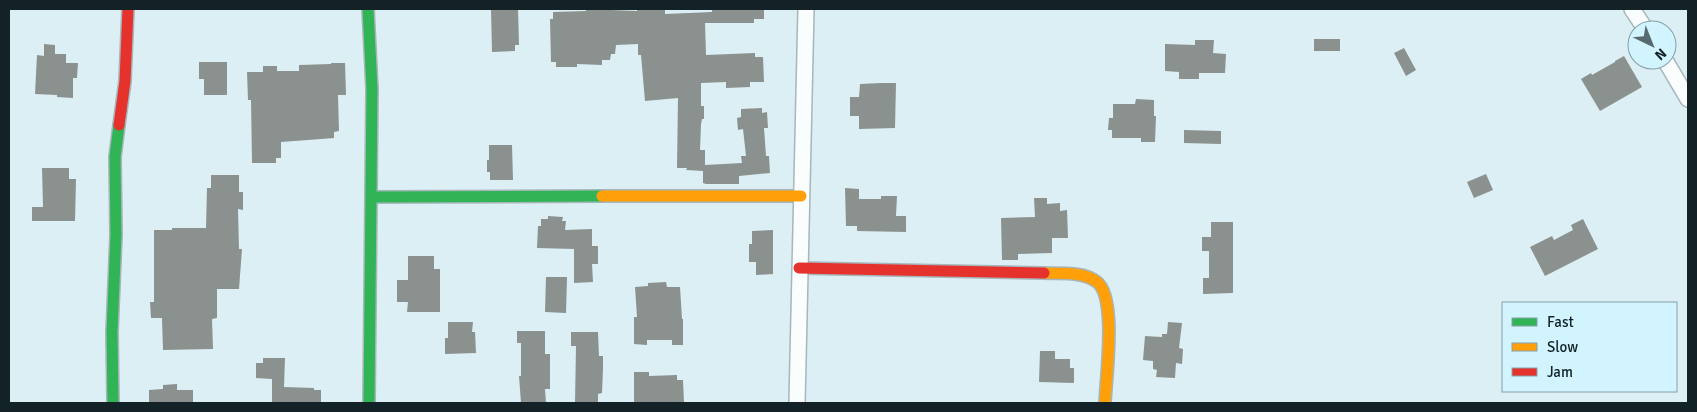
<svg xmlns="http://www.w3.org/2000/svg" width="1697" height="412" viewBox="0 0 1697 412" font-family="Signika,sans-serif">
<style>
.building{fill:#8b918e}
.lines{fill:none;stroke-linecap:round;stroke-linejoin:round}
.street-casing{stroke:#a6b6bb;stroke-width:18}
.fast-casing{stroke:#a6b6bb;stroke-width:14}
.slow-casing{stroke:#a6b6bb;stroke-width:14}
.jam-casing{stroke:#a6b6bb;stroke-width:14}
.street{stroke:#fafdfd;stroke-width:15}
.fast{stroke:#30b455;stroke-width:11}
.slow{stroke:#ff9f0a;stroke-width:11}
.jam{stroke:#e5322d;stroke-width:11}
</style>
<rect width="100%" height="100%" fill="#dceff4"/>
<path class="building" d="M 491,9 L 518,9 L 519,45 L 515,45 L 515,51 L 492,52 Z
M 586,9 L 637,11 L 637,10 L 640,9 L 665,9 L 665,14 L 712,12 L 712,9 L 764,9 L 764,19 L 754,19 L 754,23 L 705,23 L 706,55 L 755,53 L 755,57 L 763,57 L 764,82 L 750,82 L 750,87 L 726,88 L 726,82 L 701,83 L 701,106 L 704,106 L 704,119 L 702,119 L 701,124 L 700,150 L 705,150 L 705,165 L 742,163 L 741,156 L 746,156 L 743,129 L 738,130 L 737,118 L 741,117 L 741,109 L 762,108 L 762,113 L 767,112 L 768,128 L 764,128 L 766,156 L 769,156 L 770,173 L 739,176 L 739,184 L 706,184 L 703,183 L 703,171 L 686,170 L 687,168 L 677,168 L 678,98 L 645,101 L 641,55 L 638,55 L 638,44 L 616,45 L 615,54 L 611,54 L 610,60 L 602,60 L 602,65 L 577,64 L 577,67 L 556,67 L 556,62 L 551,62 L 550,19 L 553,19 L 553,12 L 586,11 Z
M 1314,39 L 1340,39 L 1340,51 L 1314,51 Z
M 1195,40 L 1214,40 L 1213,53 L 1226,54 L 1225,73 L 1199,73 L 1199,79 L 1179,79 L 1179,72 L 1165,71 L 1165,44 L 1195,45 Z
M 44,44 L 55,45 L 55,54 L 66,54 L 66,63 L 78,63 L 77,78 L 73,78 L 73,98 L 57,97 L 57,95 L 35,94 L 37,55 L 44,56 Z
M 1404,48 L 1416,70 L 1406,76 L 1394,53 Z
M 1624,56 L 1642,87 L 1600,111 L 1581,79 L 1591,73 L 1592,75 L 1615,62 L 1615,61 Z
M 199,62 L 227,62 L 227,95 L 204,95 L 204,79 L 199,79 Z
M 331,63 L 345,63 L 346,95 L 338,95 L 339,131 L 334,132 L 334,138 L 281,142 L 281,158 L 276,158 L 276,163 L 252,163 L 251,100 L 248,100 L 247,72 L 263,72 L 263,66 L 277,66 L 277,71 L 299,71 L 299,65 L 331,64 Z
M 881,83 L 896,83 L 895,128 L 859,129 L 859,116 L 850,116 L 850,97 L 859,97 L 860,84 Z
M 1136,99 L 1154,100 L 1154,116 L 1156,116 L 1155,142 L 1141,142 L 1141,138 L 1112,138 L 1112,130 L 1108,130 L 1109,118 L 1113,118 L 1113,104 L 1135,104 Z
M 1184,130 L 1221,131 L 1221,144 L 1184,143 Z
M 489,145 L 512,145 L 513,180 L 490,180 L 490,172 L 487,172 L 487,160 L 489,160 Z
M 42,168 L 69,168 L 69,179 L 76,179 L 75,221 L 32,221 L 32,207 L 43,207 Z
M 1486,174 L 1493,190 L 1474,198 L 1467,182 Z
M 211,175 L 239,175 L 239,192 L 243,192 L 243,210 L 238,209 L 239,249 L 242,249 L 239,289 L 217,289 L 217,318 L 212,319 L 213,349 L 163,350 L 162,318 L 151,318 L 150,302 L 154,302 L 154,230 L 172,230 L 172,228 L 206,228 L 207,188 L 211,188 Z
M 845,188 L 859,189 L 859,199 L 881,199 L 881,196 L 897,196 L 896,216 L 906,216 L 906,232 L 857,231 L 857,226 L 846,226 Z
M 1034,198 L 1047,198 L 1047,204 L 1060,203 L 1060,211 L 1067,210 L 1068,238 L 1052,238 L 1052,253 L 1018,254 L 1018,260 L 1002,260 L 1001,218 L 1035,217 Z
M 548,216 L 563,217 L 562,221 L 566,221 L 565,230 L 592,229 L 592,246 L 598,246 L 598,264 L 592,264 L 593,282 L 574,283 L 574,249 L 537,248 L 538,226 L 541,226 L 541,219 L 548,219 Z
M 1583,219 L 1598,249 L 1545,276 L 1530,247 L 1552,236 L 1554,240 L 1573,230 L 1571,225 Z
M 1211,222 L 1233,222 L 1233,293 L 1203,294 L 1203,278 L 1209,278 L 1209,251 L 1202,251 L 1202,237 L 1211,237 Z
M 773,230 L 773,274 L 756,275 L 756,262 L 749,262 L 749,244 L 752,244 L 752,231 Z
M 408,256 L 434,256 L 434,269 L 440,269 L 440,312 L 407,312 L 408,302 L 397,302 L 397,280 L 408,280 Z
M 546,277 L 567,277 L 566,313 L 545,312 Z
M 666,282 L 667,287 L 680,287 L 682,319 L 683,319 L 683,345 L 672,345 L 672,340 L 647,340 L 647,345 L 634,344 L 634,317 L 637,317 L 635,287 L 648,286 L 648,283 Z
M 448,322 L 473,322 L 472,332 L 475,332 L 476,353 L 445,354 L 445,338 L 448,338 Z
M 1168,322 L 1182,323 L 1179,348 L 1183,349 L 1182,364 L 1176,363 L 1175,378 L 1156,377 L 1157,370 L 1153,369 L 1153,361 L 1143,360 L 1145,336 L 1162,337 L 1162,334 L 1167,334 Z
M 517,331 L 545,331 L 545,354 L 550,354 L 550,389 L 545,389 L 546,403 L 521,403 L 519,376 L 521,376 L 521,343 L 517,343 Z
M 571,332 L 598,332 L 599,356 L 603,356 L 603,369 L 602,393 L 598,394 L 598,403 L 575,403 L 576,346 L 571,346 Z
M 1040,351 L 1055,351 L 1055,359 L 1070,359 L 1070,368 L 1074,368 L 1074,383 L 1039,382 Z
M 263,358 L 285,358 L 284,387 L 314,388 L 314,390 L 321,390 L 321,403 L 272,403 L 272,379 L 256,378 L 256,363 L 263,363 Z
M 634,372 L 649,372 L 649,376 L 677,375 L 677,380 L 683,380 L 684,403 L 634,403 Z
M 177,384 L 177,390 L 193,390 L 193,403 L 149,403 L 149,390 L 163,389 L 163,385 Z"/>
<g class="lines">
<g class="street-casing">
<path id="street" d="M 1632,9 L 1646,30
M 1665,60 L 1688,99
M 797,403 L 806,9"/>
</g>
<g class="fast-casing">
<path id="fast" d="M 368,9 L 372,89 L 369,403
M 371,197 L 602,196
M 113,403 L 112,332 L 116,235 L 115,157 L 119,125"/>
</g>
<g class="slow-casing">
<path id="slow" d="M 602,196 L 801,196
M 1044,273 C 1061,274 1083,271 1097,282 C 1117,297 1106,378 1105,403"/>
</g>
<g class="jam-casing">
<path id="jam" d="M 119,125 L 125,81 L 128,9
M 799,268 L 1044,273"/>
</g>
<use href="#street" class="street"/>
<use href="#fast" class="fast"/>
<use href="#slow" class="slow"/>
<use href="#jam" class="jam"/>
</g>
<rect width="1697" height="412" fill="none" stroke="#122227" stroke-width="20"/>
<rect x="1502" y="302" width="175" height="90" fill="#d2f4ff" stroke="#85a0a9"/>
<rect x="1512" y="318" width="25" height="8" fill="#30b455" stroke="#85a0a9"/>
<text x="1547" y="327" font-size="15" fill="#122227">Fast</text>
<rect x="1512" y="343" width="25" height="8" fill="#ff9f0a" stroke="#85a0a9"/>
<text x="1547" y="352" font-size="15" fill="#122227">Slow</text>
<rect x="1512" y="368" width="25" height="8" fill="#e5322d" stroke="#85a0a9"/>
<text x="1547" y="377" font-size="15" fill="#122227">Jam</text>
<g transform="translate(1652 45) rotate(137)"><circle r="24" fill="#d2f4ff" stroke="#85a0a9"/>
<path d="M0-4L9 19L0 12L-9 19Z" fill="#596a6f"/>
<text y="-8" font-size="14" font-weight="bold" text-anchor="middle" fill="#122227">N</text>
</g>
</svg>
